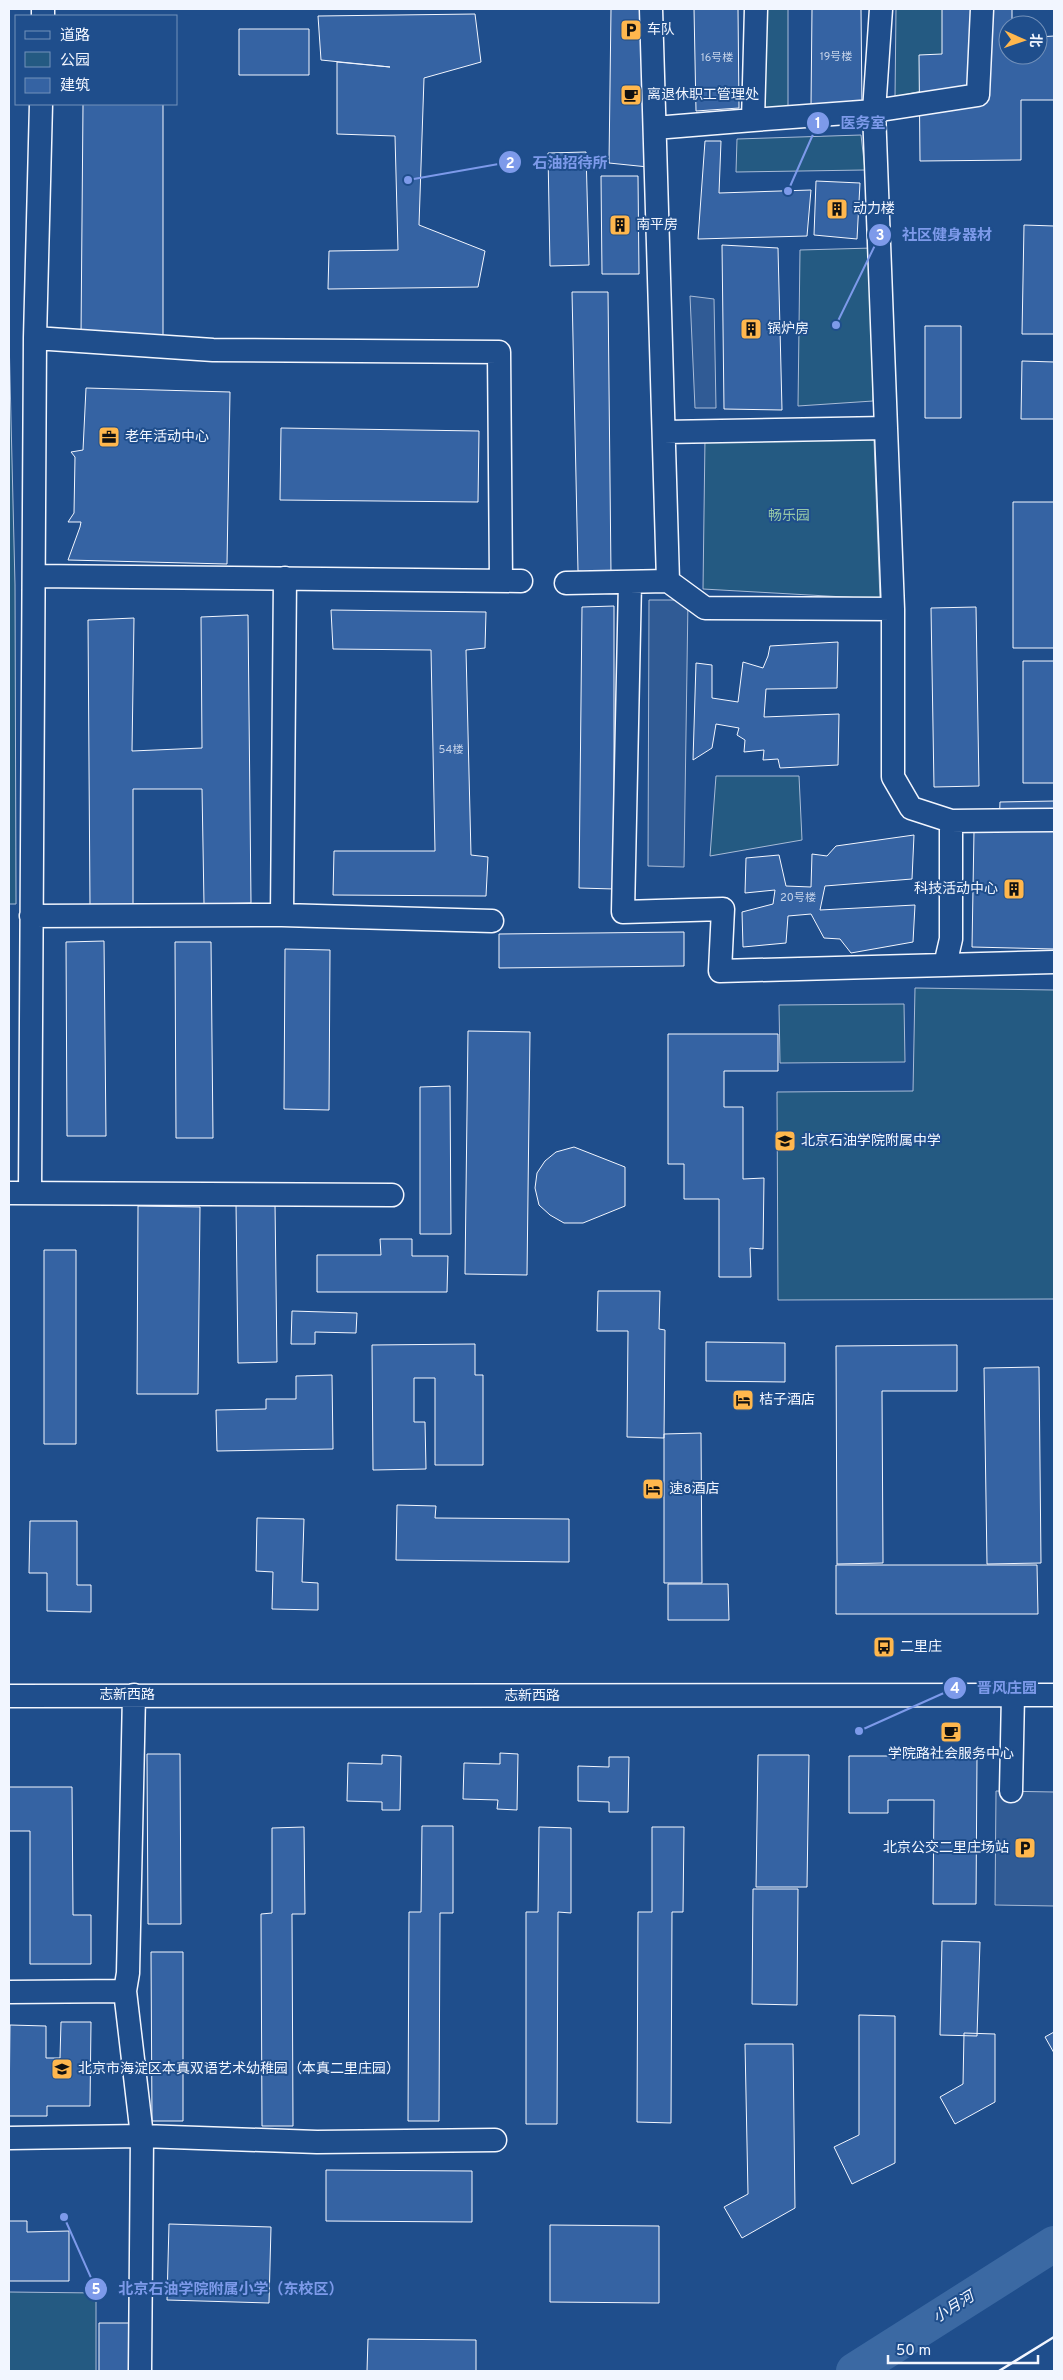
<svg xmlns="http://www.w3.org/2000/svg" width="1063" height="2380" viewBox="0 0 1063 2380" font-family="Overpass,'Noto Sans SC',sans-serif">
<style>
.green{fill:#245a82;stroke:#a8bbd7}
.parking{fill:#305b95;stroke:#a8bbd7}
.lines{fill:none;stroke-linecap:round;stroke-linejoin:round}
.river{stroke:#3b69a3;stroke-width:36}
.building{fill:#3563a3;stroke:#f2f6ff}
.minor-casing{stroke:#f2f6ff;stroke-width:25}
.minor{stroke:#1f4e8c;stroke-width:22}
.wall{stroke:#f2f6ff;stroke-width:2.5}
.labels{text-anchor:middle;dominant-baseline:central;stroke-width:4;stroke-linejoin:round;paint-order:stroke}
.number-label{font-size:11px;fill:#c3d1e8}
.poi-label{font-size:14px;fill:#f2f6ff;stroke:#1f4e8c;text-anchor:start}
.park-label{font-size:14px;fill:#97c8a6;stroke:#1f4e8c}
.street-label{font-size:14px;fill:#f2f6ff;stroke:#1f4e8c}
.water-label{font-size:15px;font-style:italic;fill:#f2f6ff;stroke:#1f4e8c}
.leader{fill:none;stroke:#7d9aea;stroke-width:2}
.callout-dot{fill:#7d9aea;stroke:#1f4e8c;stroke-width:2}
.mark-label{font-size:15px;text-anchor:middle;font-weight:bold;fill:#fff}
.callout-label{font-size:15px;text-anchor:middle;font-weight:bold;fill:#7d9aea;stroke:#1f4e8c;stroke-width:4;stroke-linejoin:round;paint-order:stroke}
</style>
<rect width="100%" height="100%" fill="#1f4e8c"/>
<path class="green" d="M 757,9 L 788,9 L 788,111 L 759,109 Z
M 896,9 L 975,9 L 975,79 L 895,97 Z
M 861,135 L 865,170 L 736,172 L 737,139 Z
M 873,248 L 873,401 L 798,406 L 800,250 Z
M 9,336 L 15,585 L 16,904 L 9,904 Z
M 705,438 L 874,440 L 880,599 L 703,589 Z
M 716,776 L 799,776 L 802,840 L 710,856 Z
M 915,988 L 1054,990 L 1054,1299 L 778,1300 L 777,1092 L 913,1091 Z
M 904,1004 L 905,1062 L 780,1063 L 779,1005 Z
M 9,2292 L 96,2293 L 96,2371 L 9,2371 Z"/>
<path class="parking" d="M 690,296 L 714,299 L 716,408 L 695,408 Z
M 649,600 L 688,600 L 684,867 L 648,866 Z
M 996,1791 L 1054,1792 L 1054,1906 L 995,1905 Z"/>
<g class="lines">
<path class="river" d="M 854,2371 L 1054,2244"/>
</g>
<path class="building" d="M 611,9 L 646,9 L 648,167 L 609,163 Z
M 694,9 L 738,9 L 739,108 L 696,111 Z
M 812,9 L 861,9 L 862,110 L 811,106 Z
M 942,9 L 1012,9 L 1012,25 L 1008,25 L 1008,55 L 1038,55 L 1038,37 L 1054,36 L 1054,100 L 1021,100 L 1021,160 L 920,161 L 919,55 L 942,54 Z
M 475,14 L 481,62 L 424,78 L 419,225 L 485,251 L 478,287 L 328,289 L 329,251 L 398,250 L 395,136 L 337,134 L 337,62 L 390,67 L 321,60 L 318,16 Z
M 239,29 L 309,29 L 309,75 L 239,75 Z
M 83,104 L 163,104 L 163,336 L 81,336 Z
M 705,141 L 721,141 L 719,193 L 811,190 L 807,236 L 698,239 Z
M 586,152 L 589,265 L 550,266 L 548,153 Z
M 601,176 L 638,176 L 639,274 L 602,274 Z
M 816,181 L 860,183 L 857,239 L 814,235 Z
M 1024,225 L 1054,226 L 1054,334 L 1022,334 Z
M 722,245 L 778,248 L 782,410 L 724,409 Z
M 572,292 L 608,292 L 611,574 L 578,571 Z
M 925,326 L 961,326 L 961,418 L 925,418 Z
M 1022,361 L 1054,362 L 1054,419 L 1021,419 Z
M 86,388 L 230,392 L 227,564 L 68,560 L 80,527 L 81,522 L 68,522 L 74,513 L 75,457 L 71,452 L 83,450 Z
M 281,428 L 479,431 L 478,502 L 280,500 Z
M 1013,502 L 1054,502 L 1054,648 L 1013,648 Z
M 614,606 L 614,889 L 579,888 L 582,607 Z
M 976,607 L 979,786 L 934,787 L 931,608 Z
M 331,610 L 486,612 L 485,648 L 466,650 L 471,855 L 488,857 L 486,896 L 333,895 L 334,851 L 435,851 L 431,650 L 333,649 Z
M 248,615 L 251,903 L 204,904 L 202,789 L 133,789 L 133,905 L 90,907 L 88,620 L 134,618 L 132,751 L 202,748 L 201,617 Z
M 838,642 L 837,688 L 766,689 L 764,717 L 839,714 L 838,765 L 780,768 L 778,759 L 763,760 L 764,750 L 744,752 L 745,740 L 737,735 L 739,728 L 716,724 L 712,748 L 693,760 L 696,663 L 712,665 L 712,698 L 738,702 L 743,662 L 763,668 L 768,656 L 770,646 Z
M 1023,661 L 1054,661 L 1054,783 L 1023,783 Z
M 1054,801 L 1054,949 L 972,947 L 974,831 L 999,831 L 1000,802 Z
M 914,835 L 912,879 L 825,886 L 820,910 L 915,905 L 913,942 L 851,953 L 840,939 L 824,938 L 811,914 L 788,916 L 786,943 L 743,947 L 742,912 L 773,904 L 775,890 L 745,893 L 746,858 L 779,855 L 786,886 L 811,887 L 812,854 L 827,856 L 836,846 Z
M 684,932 L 684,966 L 499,968 L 499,934 Z
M 104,941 L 106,1136 L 67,1136 L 66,942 Z
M 175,942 L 211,942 L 213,1138 L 176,1138 Z
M 285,949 L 330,950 L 329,1110 L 284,1109 Z
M 468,1031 L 530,1032 L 527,1275 L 465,1274 Z
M 668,1034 L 778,1034 L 778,1071 L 724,1071 L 724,1107 L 743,1107 L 743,1179 L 764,1178 L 763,1249 L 750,1248 L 751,1277 L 719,1277 L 719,1199 L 684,1199 L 684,1164 L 668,1164 Z
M 450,1086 L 451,1234 L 420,1234 L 420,1087 Z
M 574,1147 L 625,1167 L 625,1206 L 583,1223 L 564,1223 L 550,1215 L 539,1205 L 535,1188 L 537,1173 L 545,1161 L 556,1152 Z
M 236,1203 L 275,1203 L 277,1362 L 238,1363 Z
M 138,1206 L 200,1207 L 198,1394 L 137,1394 Z
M 380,1239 L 412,1239 L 412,1256 L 448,1256 L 447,1292 L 317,1292 L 317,1255 L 381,1255 Z
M 44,1250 L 76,1250 L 76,1444 L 44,1444 Z
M 598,1291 L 660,1291 L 659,1329 L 665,1330 L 664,1438 L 627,1437 L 628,1331 L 597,1331 Z
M 292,1311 L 357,1313 L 356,1333 L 315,1332 L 315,1344 L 291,1344 Z
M 706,1342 L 785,1343 L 785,1382 L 706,1381 Z
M 475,1344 L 475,1375 L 483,1375 L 483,1465 L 435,1465 L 435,1378 L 414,1378 L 414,1422 L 425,1422 L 426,1469 L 373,1470 L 372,1345 Z
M 957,1345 L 957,1391 L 882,1391 L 883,1563 L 837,1564 L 836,1346 Z
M 1039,1367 L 1041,1563 L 987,1564 L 984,1368 Z
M 332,1375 L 333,1449 L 217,1451 L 216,1410 L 266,1409 L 266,1399 L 296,1399 L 296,1376 Z
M 701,1433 L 702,1583 L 664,1583 L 664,1434 Z
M 397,1505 L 436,1506 L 435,1518 L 569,1519 L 569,1562 L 396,1560 Z
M 257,1518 L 304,1519 L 302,1582 L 318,1583 L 318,1610 L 272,1609 L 273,1572 L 256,1571 Z
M 30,1521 L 77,1521 L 77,1585 L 91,1585 L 91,1612 L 47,1611 L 47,1573 L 29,1573 Z
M 836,1565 L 1037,1565 L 1038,1614 L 836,1614 Z
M 668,1584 L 728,1584 L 729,1620 L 668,1620 Z
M 500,1753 L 518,1754 L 517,1810 L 497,1809 L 498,1800 L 463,1799 L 464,1763 L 500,1764 Z
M 147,1754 L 180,1754 L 181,1924 L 148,1924 Z
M 382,1755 L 401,1756 L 400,1810 L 382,1810 L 382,1802 L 347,1801 L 348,1763 L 382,1764 Z
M 758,1755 L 809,1755 L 807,1887 L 756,1887 Z
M 849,1756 L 977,1756 L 976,1904 L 933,1904 L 934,1800 L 888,1800 L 888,1813 L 849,1813 Z
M 609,1757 L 629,1757 L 628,1812 L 609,1812 L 609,1802 L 578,1801 L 578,1766 L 609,1767 Z
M 9,1787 L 72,1787 L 73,1915 L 91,1915 L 91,1964 L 30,1964 L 30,1831 L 9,1831 Z
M 422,1826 L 453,1826 L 453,1913 L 440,1913 L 439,2121 L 408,2121 L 409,1912 L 421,1912 Z
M 304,1827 L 305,1914 L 292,1914 L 293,2126 L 262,2126 L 261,1914 L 272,1913 L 272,1828 Z
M 539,1827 L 571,1828 L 571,1913 L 558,1912 L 557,2124 L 526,2124 L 526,1912 L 538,1912 Z
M 652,1827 L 684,1827 L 683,1912 L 672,1912 L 671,2123 L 637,2122 L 638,1912 L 652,1912 Z
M 753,1889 L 798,1889 L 797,2005 L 752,2004 Z
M 942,1941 L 980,1942 L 977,2036 L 940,2035 Z
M 151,1952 L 183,1952 L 183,2121 L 152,2121 Z
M 859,2015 L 895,2016 L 895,2163 L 852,2184 L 834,2147 L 859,2135 Z
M 61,2022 L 91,2022 L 90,2106 L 47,2106 L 47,2116 L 9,2116 L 10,2025 L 46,2026 L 46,2058 L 60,2058 Z
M 1054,2032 L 1054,2053 L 1045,2037 Z
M 964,2033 L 995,2034 L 995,2102 L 955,2124 L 940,2097 L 963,2084 Z
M 745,2044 L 793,2044 L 795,2208 L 742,2238 L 724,2207 L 748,2194 Z
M 326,2170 L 472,2171 L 472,2222 L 326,2221 Z
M 9,2221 L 27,2221 L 27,2232 L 69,2231 L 69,2281 L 9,2281 Z
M 169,2224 L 271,2227 L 269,2303 L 167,2300 Z
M 550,2225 L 659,2226 L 659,2303 L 550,2302 Z
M 99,2323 L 129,2323 L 129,2371 L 99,2371 Z
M 368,2339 L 476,2340 L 476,2371 L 367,2371 Z"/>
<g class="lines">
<g class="minor-casing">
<path id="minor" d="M 651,9 L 668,581
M 881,9 L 874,111 L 978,95 L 982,9
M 43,16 L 43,9
M 655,128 L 753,120
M 35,338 L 213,350 L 499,352 L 501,581
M 664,432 L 886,428 L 874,111 L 753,120 L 756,9
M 34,576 L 521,581
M 630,582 L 623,912 L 723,909 L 720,971 L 945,965 L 951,939 L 951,821 L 911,808 L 893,777 L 893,609
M 566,583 L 668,581 L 705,608 L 893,609 L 886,428
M 951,821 L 1054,820
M 282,915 L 285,578
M 31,916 L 282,915 L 492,921
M 945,965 L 1054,962
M 9,1193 L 392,1195
M 30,1193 L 35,338 L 41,104
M 134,1695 L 128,1973 L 125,1991 L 142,2136 L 140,2371
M 9,1696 L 1054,1695
M 1011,1791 L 1013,1695
M 9,1992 L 125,1991
M 9,2138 L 142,2136 L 317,2142 L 495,2140"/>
</g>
<use href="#minor" class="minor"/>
<path class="wall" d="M 999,2371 L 1054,2337"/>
</g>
<defs>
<g id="parking-square" transform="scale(1.125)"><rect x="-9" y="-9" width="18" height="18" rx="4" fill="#ffb74d" stroke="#1f4e8c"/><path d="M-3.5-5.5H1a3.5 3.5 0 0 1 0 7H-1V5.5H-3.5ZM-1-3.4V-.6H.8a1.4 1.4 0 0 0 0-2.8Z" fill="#111"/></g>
<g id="cafe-square" transform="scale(1.125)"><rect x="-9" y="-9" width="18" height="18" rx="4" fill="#ffb74d" stroke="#1f4e8c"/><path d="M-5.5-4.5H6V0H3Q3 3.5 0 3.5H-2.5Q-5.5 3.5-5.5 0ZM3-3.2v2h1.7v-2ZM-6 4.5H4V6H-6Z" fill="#111"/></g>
<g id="building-square" transform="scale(1.125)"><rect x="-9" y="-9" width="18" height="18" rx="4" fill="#ffb74d" stroke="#1f4e8c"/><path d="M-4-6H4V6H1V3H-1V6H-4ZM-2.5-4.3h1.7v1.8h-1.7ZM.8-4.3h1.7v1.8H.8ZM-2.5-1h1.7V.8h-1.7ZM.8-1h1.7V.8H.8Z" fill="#111"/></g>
<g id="office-square" transform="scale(1.125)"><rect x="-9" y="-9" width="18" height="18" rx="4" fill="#ffb74d" stroke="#1f4e8c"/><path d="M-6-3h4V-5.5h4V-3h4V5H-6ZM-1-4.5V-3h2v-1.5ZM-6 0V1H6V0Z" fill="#111"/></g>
<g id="school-square" transform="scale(1.125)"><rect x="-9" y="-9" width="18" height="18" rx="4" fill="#ffb74d" stroke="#1f4e8c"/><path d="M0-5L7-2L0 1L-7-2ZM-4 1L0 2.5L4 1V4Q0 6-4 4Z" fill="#111"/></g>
<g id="hotel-square" transform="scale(1.125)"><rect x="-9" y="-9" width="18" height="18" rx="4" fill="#ffb74d" stroke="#1f4e8c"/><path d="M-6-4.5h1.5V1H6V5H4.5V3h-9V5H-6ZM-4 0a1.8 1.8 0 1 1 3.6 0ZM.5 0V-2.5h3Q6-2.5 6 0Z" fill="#111"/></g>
<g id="bus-square" transform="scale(1.125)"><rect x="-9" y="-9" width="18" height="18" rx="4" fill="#ffb74d" stroke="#1f4e8c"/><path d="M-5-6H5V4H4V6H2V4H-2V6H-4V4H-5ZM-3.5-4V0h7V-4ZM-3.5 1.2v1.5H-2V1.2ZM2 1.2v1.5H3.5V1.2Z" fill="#111"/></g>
</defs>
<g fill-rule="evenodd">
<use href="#parking-square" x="631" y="30"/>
<use href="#cafe-square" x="631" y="95"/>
<use href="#building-square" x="837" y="209"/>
<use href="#building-square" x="620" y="225"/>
<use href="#building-square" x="751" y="329"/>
<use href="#office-square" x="109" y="437"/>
<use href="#building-square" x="1014" y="889"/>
<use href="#school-square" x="785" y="1141"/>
<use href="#hotel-square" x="743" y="1400"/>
<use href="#hotel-square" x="653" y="1489"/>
<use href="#bus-square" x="884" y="1647"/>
<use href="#cafe-square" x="951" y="1732"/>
<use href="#parking-square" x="1025" y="1848"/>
<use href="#school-square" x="62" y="2069"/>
</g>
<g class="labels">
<g class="number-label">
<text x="836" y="57">19号楼</text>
<text x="717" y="58">16号楼</text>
<text x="451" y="750">54楼</text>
<text x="798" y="898">20号楼</text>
</g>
<g class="poi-label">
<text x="647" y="30">车队</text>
<text x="647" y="95">离退休职工管理处</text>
<text x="853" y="209">动力楼</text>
<text x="636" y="225">南平房</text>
<text x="767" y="329">锅炉房</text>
<text x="125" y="437">老年活动中心</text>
<text x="998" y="889" text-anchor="end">科技活动中心</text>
<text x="801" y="1141">北京石油学院附属中学</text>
<text x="759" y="1400">桔子酒店</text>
<text x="669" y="1489">速8酒店</text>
<text x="900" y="1647">二里庄</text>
<text x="951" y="1754" text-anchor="middle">学院路社会服务中心</text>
<text x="1009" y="1848" text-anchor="end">北京公交二里庄场站</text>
<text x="78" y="2069">北京市海淀区本真双语艺术幼稚园（本真二里庄园）</text>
</g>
<g class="park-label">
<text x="789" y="516">畅乐园</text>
</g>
<g class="street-label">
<text x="127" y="1695">志新西路</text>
<text x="532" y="1696">志新西路</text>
</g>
<g class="water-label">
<text transform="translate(954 2308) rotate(-32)">小月河</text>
</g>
</g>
<path class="leader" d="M788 191L818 123M408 180L510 162M836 325L880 235M859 1731L955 1688M64 2217L96 2289"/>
<g class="callout-dot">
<circle cx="788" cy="191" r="5"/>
<circle cx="408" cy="180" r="5"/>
<circle cx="836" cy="325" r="5"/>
<circle cx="859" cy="1731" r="5"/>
<circle cx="64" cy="2217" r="5"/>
<circle cx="818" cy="123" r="12"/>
<circle cx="510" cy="162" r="12"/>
<circle cx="880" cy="235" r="12"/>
<circle cx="955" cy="1688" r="12"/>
<circle cx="96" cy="2289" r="12"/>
</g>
<g class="mark-label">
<text x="818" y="128">1</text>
<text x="510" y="168">2</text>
<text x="880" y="240">3</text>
<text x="955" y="1693">4</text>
<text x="96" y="2294">5</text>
</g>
<g class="callout-label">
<text x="863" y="128">医务室</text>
<text x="570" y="168">石油招待所</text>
<text x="947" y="240">社区健身器材</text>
<text x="1007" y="1693">晋风庄园</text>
<text x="231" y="2294">北京石油学院附属小学（东校区）</text>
</g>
<rect width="1063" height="2380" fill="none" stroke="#f2f6ff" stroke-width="20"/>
<rect x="15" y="15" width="162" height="90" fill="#1f4e8c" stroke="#7391ba"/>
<rect x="25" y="31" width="25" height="8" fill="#1f4e8c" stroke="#7391ba"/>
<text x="60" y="40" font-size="15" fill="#f2f6ff">道路</text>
<rect x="25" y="52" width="25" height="15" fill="#245a82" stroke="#7391ba"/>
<text x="60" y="65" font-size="15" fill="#f2f6ff">公园</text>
<rect x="25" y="78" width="25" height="15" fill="#3563a3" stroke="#7391ba"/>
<text x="60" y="90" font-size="15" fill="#f2f6ff">建筑</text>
<g transform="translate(1023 40) rotate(92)"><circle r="24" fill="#1f4e8c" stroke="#7391ba"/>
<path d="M0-4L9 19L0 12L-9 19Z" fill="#ffb74d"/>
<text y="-8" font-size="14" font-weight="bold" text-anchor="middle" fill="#f2f6ff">北</text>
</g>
<path d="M888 2355v8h150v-8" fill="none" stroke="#f2f6ff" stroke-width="2.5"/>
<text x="896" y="2355" font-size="15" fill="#f2f6ff" stroke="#1f4e8c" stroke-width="4" paint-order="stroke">50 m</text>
</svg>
